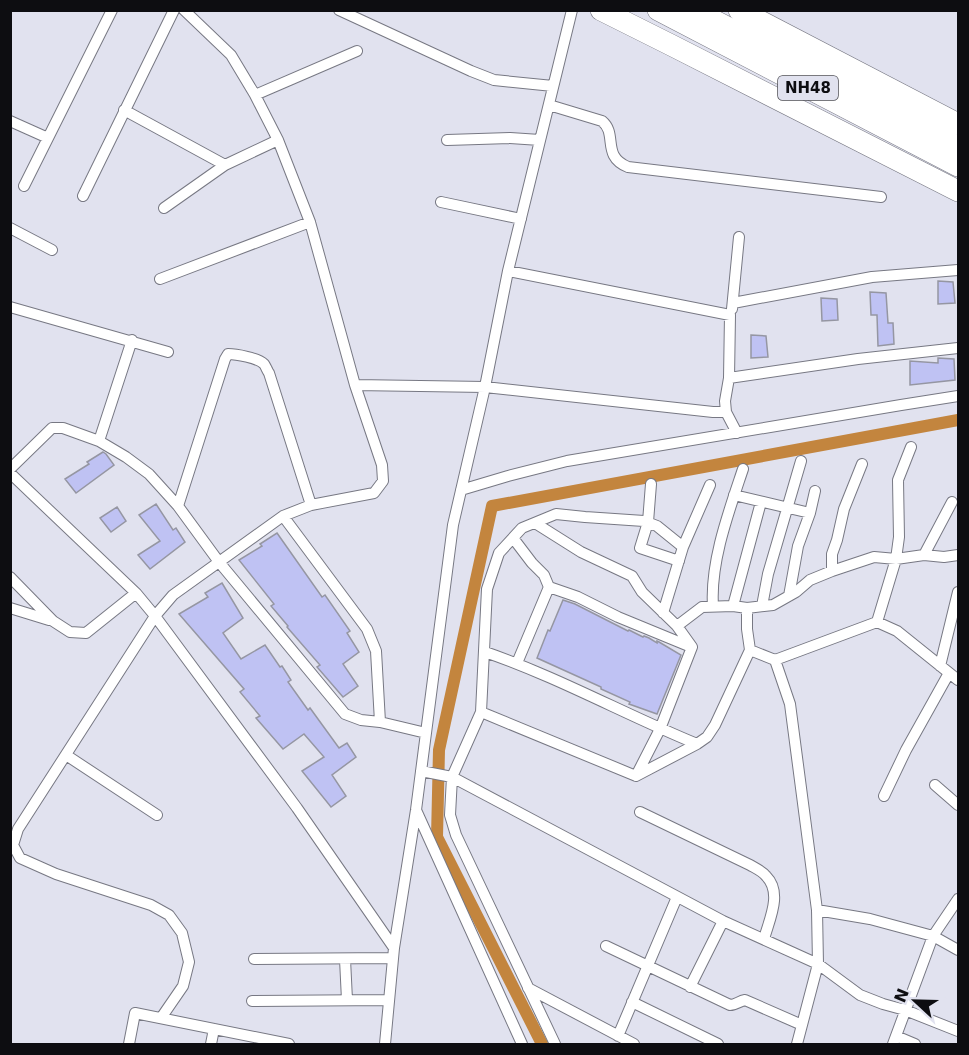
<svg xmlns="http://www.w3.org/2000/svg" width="969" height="1055" viewBox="0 0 969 1055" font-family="'DejaVu Sans',sans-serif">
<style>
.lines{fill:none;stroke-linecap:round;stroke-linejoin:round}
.canal{stroke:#c3853e;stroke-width:12}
.building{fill:#bfc2f3;stroke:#9596a2;stroke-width:1.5}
.street-casing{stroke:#777883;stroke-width:12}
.highway-casing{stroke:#777883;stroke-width:22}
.street{stroke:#fff;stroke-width:10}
.highway{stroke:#fff;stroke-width:21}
.labels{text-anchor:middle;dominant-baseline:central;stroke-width:5;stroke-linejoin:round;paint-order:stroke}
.shield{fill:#e1e2ef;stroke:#4d4d54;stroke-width:1.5}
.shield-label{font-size:15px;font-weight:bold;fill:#0d0d11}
</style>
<rect width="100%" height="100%" fill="#e1e2ef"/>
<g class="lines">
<path class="canal" d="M 542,1044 L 437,837 L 439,750 L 492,506 L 958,420"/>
</g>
<path class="building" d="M 938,281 L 953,282 L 955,303 L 938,304 Z
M 870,292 L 886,293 L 888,323 L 893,323 L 894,344 L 878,346 L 877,315 L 871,315 Z
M 821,298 L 837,299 L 838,320 L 822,321 Z
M 751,335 L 766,336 L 768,357 L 751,358 Z
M 938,358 L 954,359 L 955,380 L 910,385 L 910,361 L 938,363 Z
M 103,452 L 106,454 L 114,465 L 76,493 L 65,479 L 89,464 L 87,462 Z
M 156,504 L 173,530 L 176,528 L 185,542 L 150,569 L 138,555 L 160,541 L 139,515 Z
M 117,507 L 126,521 L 111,532 L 100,518 Z
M 277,533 L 322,597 L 325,595 L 350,631 L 347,633 L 359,652 L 343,664 L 358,686 L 343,697 L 317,667 L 320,665 L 287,627 L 288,626 L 271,606 L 274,604 L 239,560 L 262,546 L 260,544 Z
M 222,583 L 243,618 L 223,633 L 241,659 L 265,645 L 280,667 L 282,666 L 291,680 L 288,682 L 308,710 L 310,708 L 339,748 L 347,743 L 356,757 L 332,775 L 346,796 L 331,807 L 302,771 L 324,757 L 304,734 L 283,749 L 256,718 L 260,716 L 240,692 L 244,689 L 179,614 L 208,597 L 205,593 Z
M 563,600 L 575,604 L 628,631 L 629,630 L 643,637 L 644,636 L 649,638 L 657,643 L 657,641 L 659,642 L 681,655 L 657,714 L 629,704 L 630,702 L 601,689 L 601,687 L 537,658 L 548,630 L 550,631 Z"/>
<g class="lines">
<g class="street-casing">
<path id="street" d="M 339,10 L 471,71 L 494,80 L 553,86
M 255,95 L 357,51
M 549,105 L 602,121 C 618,134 601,156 628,167 L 881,197
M 124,110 L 225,165
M 10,121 L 48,138
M 447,140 L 510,138 L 540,140
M 24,186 L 112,10
M 83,196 L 174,10
M 441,202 L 521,219
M 164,208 L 225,165 L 278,140
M 10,228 L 52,250
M 160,279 L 310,222
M 733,303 L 872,277 L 958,270
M 10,307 L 168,352
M 732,309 L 739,237
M 132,340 L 99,441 L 126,457 L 149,474 L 178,506 L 219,562 L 345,714 L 361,720 L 380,722
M 729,378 L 858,359 L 958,348
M 355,385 L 485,387 L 713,412 L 726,412 L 725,401 L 729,378 L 730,315 L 508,271
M 726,412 L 737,433
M 10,469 L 52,428 L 63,428 L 99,441
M 10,473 L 136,593 L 155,616 L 173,595 L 283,516 L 311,505 L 374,493 L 383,481 L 382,465 L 355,385 L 310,222 L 278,140 L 255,95 L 231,55 L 184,10
M 651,484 L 648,522 L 640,548 L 679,561
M 461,490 L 508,476 L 567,461 L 901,405 L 958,396
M 734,495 L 810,513
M 178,506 L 225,359 L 228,354 C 236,354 258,358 264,364 C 265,365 268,372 269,373 L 311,505
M 283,516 L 367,629 L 376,651 L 380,722 L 426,733
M 535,523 L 581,552 L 632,576 L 642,592 L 677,626
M 513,538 L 532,563 L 544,575 L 549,587 L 578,597 L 618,617 L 691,647
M 924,555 L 952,502
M 832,571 L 832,554 L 837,540 L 844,509 L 862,464
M 10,577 L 53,621 L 70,632 L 86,633 L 136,593
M 789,596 L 798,546 L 810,513 L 815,491
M 713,606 C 710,562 729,511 743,469
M 733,606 L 761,502
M 762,606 L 768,574 L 801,461
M 10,608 L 49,620
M 747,608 L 747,629 L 750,650 L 775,660 L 790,704 L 817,910 L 818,964 L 797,1044
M 663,613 L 683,547 L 710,485
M 877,622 L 897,631 L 958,680
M 485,652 C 558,677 626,715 697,744 L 707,737 L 715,725 L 750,650
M 775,660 L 877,622 L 896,559 L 899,537 L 898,480 L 911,447
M 517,663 L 549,587
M 940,666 L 958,592
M 481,712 L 636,776 L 697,744
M 66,755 L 157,815
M 421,771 L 452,777 L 723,921 L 818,964 L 860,995 L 883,1004 L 905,1010 L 958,1031
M 636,776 L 660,729 L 692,647 L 677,626 L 702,607 L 733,606 L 747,608 L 773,605 L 796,592 L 810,580 L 832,571 L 874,557 L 896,559 L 924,555 L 944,557 L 958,555
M 935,785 L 958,805
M 884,796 L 906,750 L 949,673
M 416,810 L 522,1044
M 640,812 L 750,865 C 755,868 762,871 766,876 C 783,893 769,920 764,939
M 817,910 L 870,919 L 933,936 L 958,950
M 606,946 L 730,1005 C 736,1005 739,1001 745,1000 L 802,1025
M 254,959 L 393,958
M 345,959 L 347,1000
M 690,987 L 723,921
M 528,988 L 634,1044
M 252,1001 L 389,1000
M 632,1002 L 718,1044
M 161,1018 L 183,986 L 189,962 L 182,933 L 169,915 L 151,905 L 56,874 L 20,858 L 13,845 L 18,829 L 155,616 L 297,808 L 394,948
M 618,1036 L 677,897
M 896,1036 L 915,1044
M 129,1044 L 135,1013 L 289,1044
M 211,1044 L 214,1029
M 385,1044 L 394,948 L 416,810 L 453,525 L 485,387 L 508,271 L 572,10
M 555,1044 L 456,835 L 450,815 L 452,777 L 481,712 L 487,589 L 499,553 L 522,528 L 556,514 L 585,517 L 644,521 L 657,526 L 683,547
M 893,1044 L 933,936 L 958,899"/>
</g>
<g class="highway-casing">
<path id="highway" d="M 601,10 L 671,45 L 958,191
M 658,10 L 958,166
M 694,10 L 958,147
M 739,10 L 958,124"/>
</g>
<use href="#street" class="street"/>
<use href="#highway" class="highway"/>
</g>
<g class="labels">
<rect class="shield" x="778" y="76" width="60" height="24" rx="4.5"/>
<g class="shield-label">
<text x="808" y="88">NH48</text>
</g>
</g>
<rect width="969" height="1055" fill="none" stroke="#0d0d11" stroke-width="24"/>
<g transform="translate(915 1001) rotate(292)" stroke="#e1e2ef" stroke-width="4.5" paint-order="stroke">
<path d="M0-4.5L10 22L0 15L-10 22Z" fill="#0d0d11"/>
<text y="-9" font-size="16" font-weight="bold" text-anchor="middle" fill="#0d0d11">N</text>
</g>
</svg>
